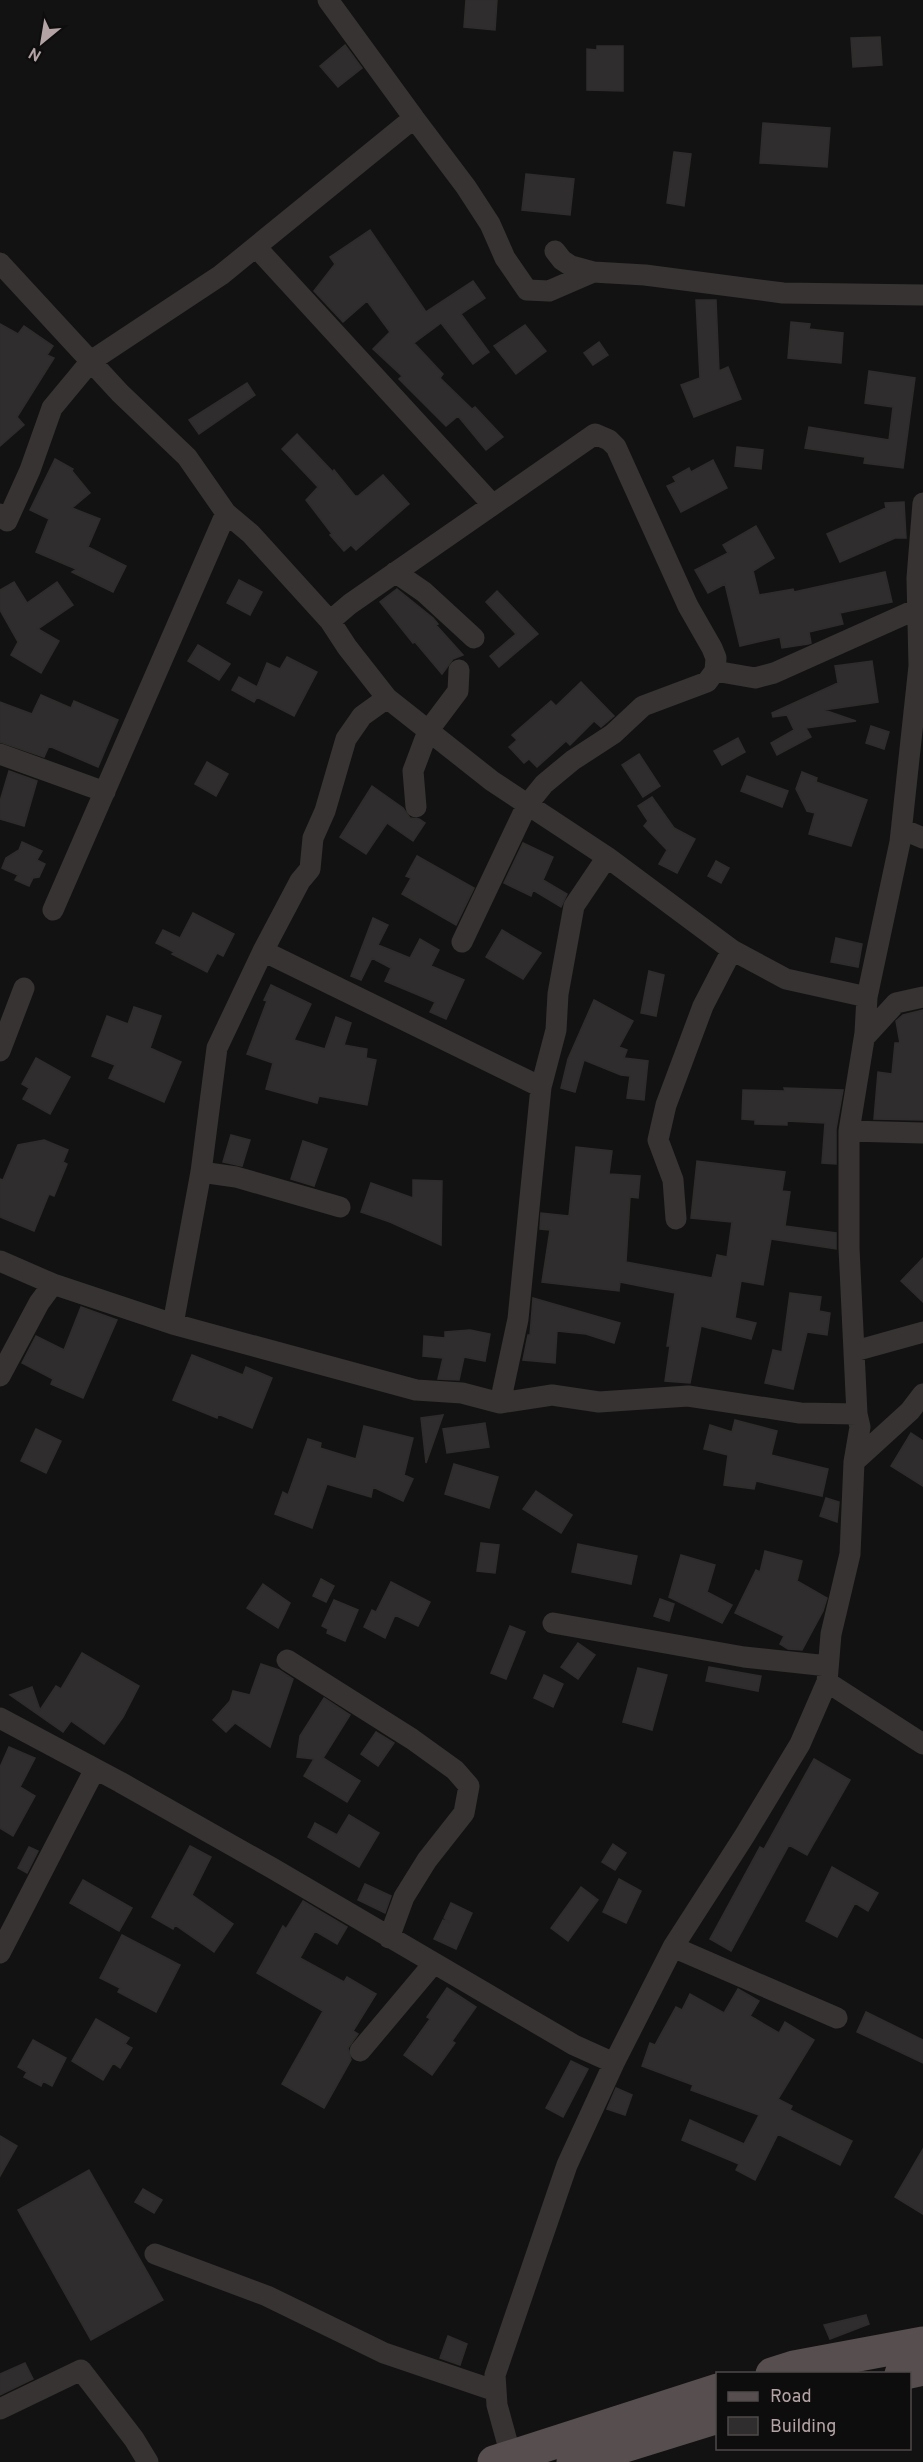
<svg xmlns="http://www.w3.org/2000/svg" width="923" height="2462" viewBox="0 0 923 2462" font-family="Overpass,sans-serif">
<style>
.building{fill:#2f2d2d;stroke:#2f2c2c;stroke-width:1.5}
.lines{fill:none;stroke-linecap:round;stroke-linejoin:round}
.minor{stroke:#383333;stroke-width:21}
.primary{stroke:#574f4f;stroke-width:33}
</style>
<rect width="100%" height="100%" fill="#131212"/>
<path class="building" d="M 466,0 L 497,0 L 495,30 L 464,27 Z
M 880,37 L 882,65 L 853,67 L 851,38 Z
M 345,45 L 362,68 L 338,87 L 320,66 Z
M 597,46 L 623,46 L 623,91 L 587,90 L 587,49 L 597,50 Z
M 763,123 L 830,128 L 827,167 L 760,163 Z
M 674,152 L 691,154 L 684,206 L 667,203 Z
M 526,174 L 574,179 L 570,215 L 522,210 Z
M 370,230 L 426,312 L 473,281 L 485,298 L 461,314 L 489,352 L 473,364 L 441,323 L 414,343 L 443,374 L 440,378 L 472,409 L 475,407 L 503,437 L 486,450 L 458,416 L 446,426 L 399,379 L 402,376 L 373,349 L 390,332 L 367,301 L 343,322 L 314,291 L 335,264 L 330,257 Z
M 696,300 L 716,300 L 719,371 L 728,367 L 741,399 L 694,417 L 681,385 L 700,378 Z
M 791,322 L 810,324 L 809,329 L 843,333 L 841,363 L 788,358 Z
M 0,324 L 18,334 L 24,326 L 53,346 L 47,355 L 54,358 L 17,417 L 24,425 L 0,446 Z
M 525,325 L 546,351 L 516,374 L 494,346 Z
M 599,342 L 608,355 L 593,365 L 584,353 Z
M 869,371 L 915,378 L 903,468 L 864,463 L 865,457 L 805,448 L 809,427 L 889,440 L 893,407 L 865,403 Z
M 247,383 L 255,395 L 199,434 L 189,420 Z
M 297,434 L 333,472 L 334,470 L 355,496 L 358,496 L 383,475 L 409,504 L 356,550 L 351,545 L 344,551 L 330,535 L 332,534 L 306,500 L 318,487 L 282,449 Z
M 737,447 L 763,450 L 761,469 L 735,466 Z
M 55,459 L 73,469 L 72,471 L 90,493 L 72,508 L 100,519 L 88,547 L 126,566 L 113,592 L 72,572 L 76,569 L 36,552 L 49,519 L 30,510 Z
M 713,460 L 727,488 L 681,512 L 667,486 L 676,482 L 673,477 L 689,468 L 691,472 Z
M 904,502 L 906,538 L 895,538 L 840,562 L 827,534 L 886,508 L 885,503 Z
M 756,526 L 774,558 L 753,571 L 759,595 L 793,589 L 794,592 L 885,572 L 892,602 L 840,613 L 843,624 L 809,632 L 811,643 L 808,644 L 782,648 L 780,637 L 740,646 L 725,584 L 708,593 L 695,570 L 728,553 L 723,545 Z
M 239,580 L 262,592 L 250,615 L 227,603 Z
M 14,582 L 27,603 L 57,582 L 73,605 L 38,629 L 59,641 L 41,673 L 11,655 L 18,642 L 0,610 L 0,590 Z
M 397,589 L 433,618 L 438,624 L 436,625 L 463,655 L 453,659 L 442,674 L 415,642 L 413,643 L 380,602 Z
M 497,591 L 538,634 L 499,667 L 490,656 L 516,634 L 486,602 Z
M 198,645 L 230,664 L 219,680 L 188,661 Z
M 287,657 L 317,672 L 294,716 L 257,697 L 254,702 L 232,690 L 239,677 L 257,687 L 267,663 L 280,669 Z
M 872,661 L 878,702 L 824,710 L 856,721 L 806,728 L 811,737 L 777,755 L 771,743 L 794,730 L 787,715 L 773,717 L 772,713 L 838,683 L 835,666 Z
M 581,682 L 614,716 L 601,727 L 594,721 L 570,745 L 566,741 L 537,767 L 529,759 L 524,763 L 509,747 L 517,740 L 512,735 L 551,701 L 556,706 Z
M 41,695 L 71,708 L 74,701 L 118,720 L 98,767 L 49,746 L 44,757 L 0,742 L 0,702 L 32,714 Z
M 871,726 L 889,732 L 884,749 L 866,743 Z
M 738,738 L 745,752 L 722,765 L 714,751 Z
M 639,754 L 660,786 L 643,797 L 622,765 Z
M 207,762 L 228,774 L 216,796 L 195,784 Z
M 9,771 L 37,781 L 24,826 L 0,819 L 0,801 Z
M 802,772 L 817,778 L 816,782 L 867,800 L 851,846 L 809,834 L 815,813 L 807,811 L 796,789 Z
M 747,776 L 788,791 L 782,807 L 741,791 Z
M 372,786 L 403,808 L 410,818 L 419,819 L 425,823 L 413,841 L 387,823 L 366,854 L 340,837 Z
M 652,797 L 674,828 L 695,839 L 677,873 L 659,864 L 667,850 L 644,826 L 648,821 L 638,806 Z
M 22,842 L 42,851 L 37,860 L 45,864 L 39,877 L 33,878 L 29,886 L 15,880 L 18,875 L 2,868 L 6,858 L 19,850 Z
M 523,843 L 553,857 L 543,880 L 567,894 L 561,907 L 533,890 L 531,896 L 504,883 Z
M 417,856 L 474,888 L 456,925 L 402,894 L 411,878 L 406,876 Z
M 716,861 L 729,868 L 721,883 L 708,876 Z
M 193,913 L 234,934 L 223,956 L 217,953 L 207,972 L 172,954 L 174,952 L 156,943 L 163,930 L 180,938 Z
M 373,918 L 388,925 L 378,945 L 410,958 L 420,939 L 439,950 L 431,966 L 464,980 L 446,1019 L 430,1012 L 435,1002 L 385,981 L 391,968 L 372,958 L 361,980 L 351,976 Z
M 502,930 L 541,953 L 523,979 L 486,957 Z
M 836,938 L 862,944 L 858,967 L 831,962 Z
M 649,971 L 664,975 L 656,1016 L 641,1013 Z
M 271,985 L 311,1004 L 294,1040 L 325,1049 L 336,1017 L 351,1023 L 344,1045 L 367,1049 L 366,1058 L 376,1060 L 367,1105 L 319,1096 L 317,1103 L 266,1089 L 273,1063 L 247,1054 L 267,1001 L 264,1000 Z
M 594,1000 L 633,1021 L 619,1047 L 627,1050 L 624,1058 L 648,1061 L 644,1100 L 627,1098 L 630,1076 L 621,1075 L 584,1060 L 575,1092 L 561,1088 L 568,1059 Z
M 134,1007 L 161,1016 L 150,1048 L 181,1062 L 164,1102 L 109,1078 L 115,1065 L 92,1056 L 107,1016 L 128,1024 Z
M 923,1010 L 923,1120 L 874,1119 L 878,1072 L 892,1074 L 895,1043 L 900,1043 L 896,1021 L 903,1015 Z
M 36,1058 L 70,1077 L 50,1114 L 23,1099 L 29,1088 L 22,1084 Z
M 784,1088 L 843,1090 L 836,1129 L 836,1164 L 822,1163 L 825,1123 L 787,1121 L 787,1125 L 755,1124 L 755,1120 L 742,1119 L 743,1090 L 785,1091 Z
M 231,1135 L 250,1140 L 242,1166 L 223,1162 Z
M 44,1140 L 68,1150 L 63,1162 L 67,1164 L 54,1196 L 49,1194 L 34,1231 L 0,1217 L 0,1179 L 3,1180 L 18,1145 Z
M 303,1141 L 327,1149 L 314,1186 L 291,1179 Z
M 576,1147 L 612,1151 L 609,1174 L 640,1176 L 638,1198 L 630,1197 L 626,1262 L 712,1278 L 717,1255 L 727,1257 L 732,1222 L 691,1218 L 697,1161 L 785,1172 L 782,1191 L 790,1192 L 785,1226 L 836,1233 L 836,1249 L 771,1239 L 763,1285 L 741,1281 L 735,1318 L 756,1323 L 751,1339 L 701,1326 L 690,1383 L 665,1381 L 670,1346 L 667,1346 L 675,1293 L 620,1282 L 619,1291 L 542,1282 L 550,1230 L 540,1229 L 541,1213 L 569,1216 Z
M 413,1180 L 442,1181 L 441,1245 L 390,1222 L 361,1212 L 371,1183 L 413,1198 Z
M 923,1258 L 923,1302 L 901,1281 Z
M 790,1293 L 821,1297 L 819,1311 L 830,1313 L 827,1335 L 807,1332 L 793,1389 L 765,1383 L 773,1350 L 782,1352 Z
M 533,1298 L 620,1323 L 614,1343 L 586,1334 L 557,1331 L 555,1363 L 523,1360 L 528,1335 L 530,1335 Z
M 81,1307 L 117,1320 L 83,1398 L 51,1384 L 53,1379 L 22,1363 L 36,1336 L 64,1350 Z
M 470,1330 L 490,1334 L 485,1361 L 464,1357 L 459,1380 L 438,1379 L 443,1358 L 423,1356 L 424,1336 L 445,1338 L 445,1332 Z
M 192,1355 L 243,1375 L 246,1367 L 272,1378 L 252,1428 L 218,1414 L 217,1418 L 173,1400 Z
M 443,1415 L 426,1463 L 421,1418 Z
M 735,1420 L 777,1431 L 771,1455 L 828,1469 L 822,1496 L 756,1481 L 754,1489 L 724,1485 L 728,1455 L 704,1449 L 710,1425 L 732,1432 Z
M 485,1423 L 489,1447 L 447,1453 L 443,1429 Z
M 364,1426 L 413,1438 L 404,1475 L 413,1479 L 403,1501 L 373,1487 L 371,1497 L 327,1484 L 312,1528 L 275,1514 L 283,1492 L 288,1495 L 308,1439 L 321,1443 L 320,1448 L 356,1459 Z
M 36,1429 L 61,1441 L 46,1473 L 21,1461 Z
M 911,1433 L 923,1441 L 923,1486 L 891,1466 Z
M 454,1464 L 498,1477 L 489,1508 L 445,1494 Z
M 536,1491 L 572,1515 L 561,1533 L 523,1509 Z
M 826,1498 L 839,1502 L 837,1522 L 820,1516 Z
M 481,1543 L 499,1545 L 495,1573 L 477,1571 Z
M 578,1544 L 637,1556 L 631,1584 L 572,1572 Z
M 765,1551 L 802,1561 L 797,1581 L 827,1598 L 823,1611 L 802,1650 L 788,1649 L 780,1644 L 784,1636 L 735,1613 L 756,1570 L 760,1572 Z
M 681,1555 L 715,1565 L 707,1592 L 732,1605 L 722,1623 L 669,1597 Z
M 321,1579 L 334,1586 L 326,1602 L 313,1596 Z
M 391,1582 L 430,1602 L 418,1626 L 395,1615 L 385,1638 L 364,1627 L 372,1610 L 376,1612 Z
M 263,1584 L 290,1603 L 278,1628 L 247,1608 Z
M 660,1599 L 674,1604 L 669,1621 L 654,1616 Z
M 334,1600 L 358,1610 L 345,1641 L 327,1633 L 328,1629 L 322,1626 Z
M 510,1626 L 525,1632 L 506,1679 L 491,1673 Z
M 578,1643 L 595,1655 L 578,1679 L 561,1667 Z
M 82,1653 L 139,1686 L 123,1717 L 104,1744 L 71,1721 L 63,1732 L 10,1695 L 32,1687 L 40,1710 L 56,1686 L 61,1689 Z
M 261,1664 L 279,1670 L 293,1679 L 270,1747 L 235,1723 L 226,1732 L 213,1720 L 230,1701 L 233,1691 L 250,1695 Z
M 709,1667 L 761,1676 L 758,1691 L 706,1681 Z
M 638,1668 L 667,1675 L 652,1730 L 623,1722 Z
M 544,1675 L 563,1684 L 553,1707 L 534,1698 Z
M 324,1698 L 350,1715 L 323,1758 L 360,1781 L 347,1802 L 304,1776 L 314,1759 L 297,1757 L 300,1736 Z
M 376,1732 L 394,1743 L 378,1766 L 361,1754 Z
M 9,1747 L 35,1758 L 20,1787 L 35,1796 L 13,1836 L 0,1828 L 0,1767 Z
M 814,1759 L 850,1780 L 807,1855 L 789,1845 L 731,1951 L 710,1939 L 760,1847 L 764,1849 Z
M 349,1815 L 379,1833 L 359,1867 L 308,1837 L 315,1823 L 337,1835 Z
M 613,1844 L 626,1853 L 615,1870 L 602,1862 Z
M 190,1846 L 211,1857 L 192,1895 L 233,1924 L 214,1952 L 175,1925 L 173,1929 L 152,1917 Z
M 29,1847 L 38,1851 L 27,1873 L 18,1868 Z
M 832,1867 L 878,1893 L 868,1911 L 855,1903 L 837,1937 L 806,1921 Z
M 619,1879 L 641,1891 L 626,1923 L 603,1912 Z
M 83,1880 L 132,1908 L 119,1931 L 70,1903 Z
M 365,1884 L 391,1896 L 385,1913 L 358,1900 Z
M 581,1887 L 598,1900 L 568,1941 L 551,1928 Z
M 303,1901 L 347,1927 L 337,1944 L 315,1931 L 300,1958 L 344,1982 L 347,1977 L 376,1994 L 353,2031 L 358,2034 L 348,2048 L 351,2060 L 324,2108 L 282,2084 L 323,2011 L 257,1973 L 283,1926 L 286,1929 Z
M 451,1903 L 472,1913 L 456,1949 L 434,1939 L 443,1920 L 450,1923 L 444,1918 Z
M 122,1935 L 180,1965 L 156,2012 L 118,1992 L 120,1988 L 100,1978 Z
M 447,1988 L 476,2007 L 452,2041 L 455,2043 L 432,2075 L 404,2055 L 430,2019 L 427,2017 Z
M 738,1989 L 759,2001 L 750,2016 L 779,2033 L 785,2022 L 814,2040 L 778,2099 L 792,2106 L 790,2110 L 852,2141 L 840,2165 L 778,2134 L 755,2180 L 736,2170 L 739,2164 L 682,2140 L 690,2120 L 744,2144 L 759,2115 L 691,2090 L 693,2085 L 642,2066 L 650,2043 L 655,2045 L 676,2007 L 682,2010 L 690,1994 L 724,2013 Z
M 866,2012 L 923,2040 L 923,2063 L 857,2032 Z
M 96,2019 L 129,2038 L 125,2044 L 132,2048 L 120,2068 L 113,2063 L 103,2080 L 72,2061 Z
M 33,2040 L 66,2058 L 52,2086 L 43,2081 L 41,2086 L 24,2077 L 27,2072 L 18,2067 Z
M 571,2061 L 588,2069 L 563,2117 L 546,2108 Z
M 616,2088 L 632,2095 L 625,2115 L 607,2109 Z
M 0,2136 L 17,2146 L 0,2176 Z
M 923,2149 L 923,2214 L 895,2197 Z
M 89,2170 L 163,2300 L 91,2340 L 18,2210 Z
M 143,2189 L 162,2200 L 154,2213 L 135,2202 Z
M 866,2315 L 869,2324 L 830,2339 L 824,2325 Z
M 448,2336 L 467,2344 L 460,2365 L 440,2358 Z
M 25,2363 L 33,2379 L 0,2395 L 0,2374 Z"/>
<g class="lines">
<path class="minor" d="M 414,118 L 466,187 L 490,224 L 505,258 L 527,290 L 549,291 L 593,272
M 256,247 L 492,504
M 555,251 L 562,260 L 571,266 L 593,272 L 645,275 L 783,293 L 923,295
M 0,263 L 120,393 L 187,457 L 226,513 L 251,534 L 330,621 L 347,647 L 387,698 L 492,781 L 607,857 L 574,906 L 558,994 L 556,1030 L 541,1087 L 518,1319 L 500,1403 L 552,1395 L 599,1402 L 688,1396 L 800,1413 L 857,1414
M 0,514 L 7,521 L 30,470 L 52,408 L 91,361 L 221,275 L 414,118 L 328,0
M 395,572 L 424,592 L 474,638
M 330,621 L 350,604 L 595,434 L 609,440 L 616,447 L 688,606 L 712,648 L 716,658 L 715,671 L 707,682 L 643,706 L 613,734 L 573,760 L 544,784 L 527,805 L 462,942
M 715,671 L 755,678 L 774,673 L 917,609
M 0,754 L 105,792
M 416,807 L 413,771 L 428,731 L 458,691 L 459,670
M 902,829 L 923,838
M 607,857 L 732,950 L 786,979 L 867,997
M 53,910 L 226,513
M 263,951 L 541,1087
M 864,1038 L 896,1003 L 923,997
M 0,1051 L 24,988
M 849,1131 L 923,1133
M 201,1172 L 236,1177 L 340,1207
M 676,1219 L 673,1180 L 658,1140 L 666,1105 L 703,1006 L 732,950
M 0,1261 L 53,1284 L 173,1324 L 416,1390 L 462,1393 L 500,1403
M 173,1324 L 201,1172 L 217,1048 L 263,951 L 300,881 L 310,869 L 313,838 L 325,811 L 346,739 L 362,716 L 387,698
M 855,1351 L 923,1332
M 0,1376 L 39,1303 L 53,1284
M 854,1462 L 910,1411 L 923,1394
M 553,1623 L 744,1657 L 828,1666
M 287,1660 L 412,1739 L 455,1770 L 469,1786 L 464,1813 L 427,1860 L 404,1897 L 389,1938
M 827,1682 L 923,1744
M 0,1718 L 120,1782 L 272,1868 L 574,2045 L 614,2063
M 673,1947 L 837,2018
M 0,1953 L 95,1769
M 360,2051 L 434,1963
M 155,2254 L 267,2296 L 384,2353 L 496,2391
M 0,2409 L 81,2370 L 134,2439 L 148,2462
M 511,2456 L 497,2405 L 495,2375 L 567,2165 L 614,2063 L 673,1947 L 745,1835 L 800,1744 L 827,1682 L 831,1634 L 850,1554 L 854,1462 L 860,1427 L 857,1414 L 849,1248 L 849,1131 L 865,1033 L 867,997 L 900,842 L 919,666 L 917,578 L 923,503"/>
<path class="primary" d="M 772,2374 L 794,2367 L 923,2343
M 901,2374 L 923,2369
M 494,2462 L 718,2390
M 573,2462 L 718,2417"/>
</g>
<rect x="716" y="2372" width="195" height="78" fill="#0e0d0d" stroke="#50494a" stroke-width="1.5"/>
<rect x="728" y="2392" width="30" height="9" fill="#574f4f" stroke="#50494a" stroke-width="1.5"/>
<text x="770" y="2402" font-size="18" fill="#b4a3a5">Road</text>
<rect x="728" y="2417" width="30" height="18" fill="#2f2d2d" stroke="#50494a" stroke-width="1.5"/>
<text x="770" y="2432" font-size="18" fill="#b4a3a5">Building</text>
<g transform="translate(42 42) rotate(210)" stroke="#0e0d0d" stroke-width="4.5" paint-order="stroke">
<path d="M0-4.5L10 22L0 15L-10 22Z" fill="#b4a3a5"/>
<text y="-9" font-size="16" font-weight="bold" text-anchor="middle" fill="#b4a3a5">N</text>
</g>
</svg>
